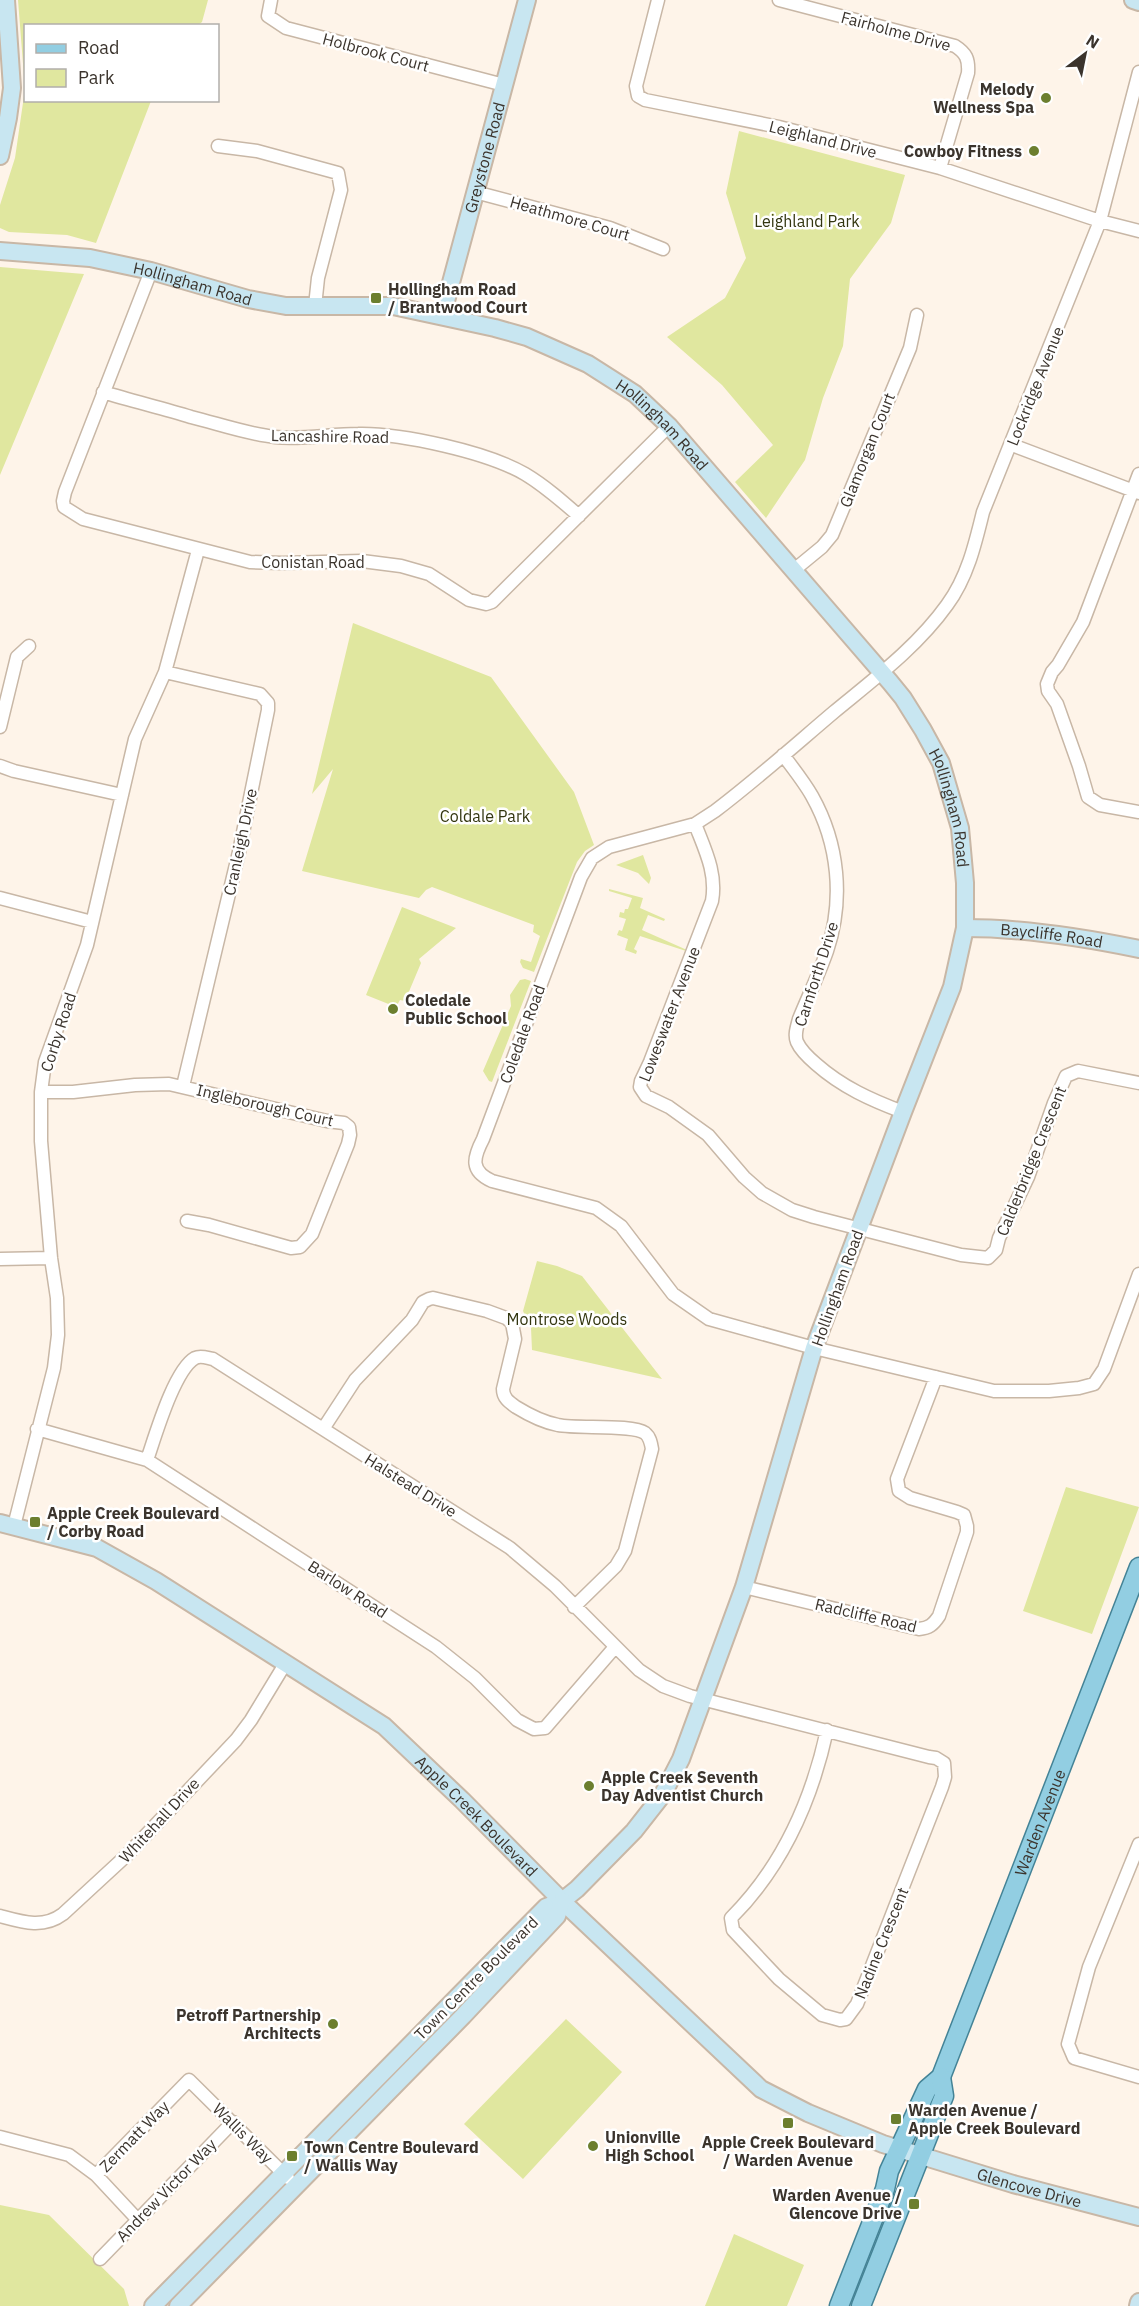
<svg xmlns="http://www.w3.org/2000/svg" width="1139" height="2306" viewBox="0 0 1139 2306" font-family="'IBM Plex Sans',sans-serif">
<style>
.green{fill:#e0e79f}
.lines{fill:none;stroke-linecap:round;stroke-linejoin:round}
.street-casing{stroke:#c8b7a6;stroke-width:15}
.secondary-casing{stroke:#c8b7a6;stroke-width:20}
.primary-casing{stroke:#448396;stroke-width:21}
.street{stroke:#fff;stroke-width:12}
.secondary{stroke:#c8e6f1;stroke-width:16}
.primary{stroke:#92cee2;stroke-width:18}
.poi-dot{fill:#6c7f2f;stroke:#fff;stroke-width:2}
.labels{text-anchor:middle;dominant-baseline:central;stroke-width:5;stroke-linejoin:round;paint-order:stroke}
.street-label{font-size:16px;fill:#3b342d;stroke:#fff}
.poi-label{font-size:16px;font-weight:bold;fill:#3b342d;stroke:#fff;text-anchor:start}
.park-label{font-size:16px;fill:#333610;stroke:#fff}
</style>
<rect width="100%" height="100%" fill="#fef4e9"/>
<path class="green" d="M 18,0 L 208,0 L 202,22 L 198,25 L 26,26 L 26,100 L 151,101 L 96,243 L 67,235 L 9,232 L 0,228 L 0,205 L 15,158 L 25,89 Z
M 739,131 L 905,175 L 891,223 L 850,279 L 843,346 L 823,398 L 805,460 L 766,518 L 735,482 L 773,445 L 722,385 L 667,337 L 725,298 L 746,258 L 726,193 Z
M 0,267 L 84,274 L 0,475 Z
M 353,623 L 491,677 L 574,792 L 594,845 L 585,851 L 577,862 L 534,972 L 523,968 L 520,962 L 521,959 L 531,962 L 540,936 L 533,932 L 534,925 L 432,887 L 426,890 L 419,898 L 302,871 L 333,769 L 312,794 Z
M 643,855 L 651,878 L 649,884 L 638,873 L 616,865 Z
M 609,889 L 643,898 L 640,908 L 665,919 L 664,921 L 648,915 L 642,930 L 687,950 L 686,951 L 640,936 L 634,949 L 637,951 L 636,954 L 625,950 L 628,939 L 617,935 L 619,930 L 622,931 L 626,919 L 619,917 L 620,912 L 624,913 L 625,909 L 628,909 L 632,898 L 609,891 Z
M 402,907 L 456,928 L 419,959 L 421,963 L 405,1001 L 400,1000 L 396,1007 L 366,995 Z
M 525,979 L 531,981 L 492,1082 L 489,1081 L 483,1071 L 511,1006 L 510,995 L 520,980 Z
M 537,1261 L 557,1266 L 582,1276 L 662,1379 L 532,1350 L 531,1328 L 523,1311 Z
M 1066,1487 L 1139,1507 L 1092,1634 L 1023,1611 Z
M 566,2019 L 622,2072 L 523,2179 L 464,2124 Z
M 0,2205 L 49,2215 L 124,2289 L 129,2306 L 0,2306 Z
M 734,2234 L 804,2265 L 787,2306 L 705,2306 Z"/>
<g class="lines">
<g class="street-casing">
<path id="street" d="M 271,0 L 268,16 L 286,28 L 504,85
M 658,0 L 636,86 L 638,96 L 645,100 L 779,127 L 940,168 L 1100,221 L 1139,231
M 779,0 L 955,46 C 966,53 969,59 968,73 L 940,168
M 1139,72 L 1100,221 L 983,512 C 975,545 967,578 947,605 C 917,647 874,679 834,712 C 795,745 756,780 715,811 L 695,824 L 609,847 L 592,858 L 581,877 L 483,1139 C 473,1158 470,1171 492,1181 L 596,1208 L 621,1226 L 673,1294 L 709,1319 L 814,1348 L 994,1391 L 1049,1391 L 1079,1388 L 1094,1384 L 1104,1369 L 1139,1274
M 218,146 L 257,151 L 338,173 L 341,190 L 318,278 L 315,306
M 475,192 L 610,228 L 663,249
M 151,271 L 65,492 L 63,501 L 64,507 L 83,519 L 250,562 L 282,563 L 362,561 L 401,566 L 429,574 L 469,600 L 486,604 L 492,602 L 511,583 L 669,426
M 103,392 C 132,401 162,408 191,417 C 219,424 247,434 275,437 C 302,440 330,434 358,434 C 401,433 487,452 525,474 C 545,486 562,501 579,516
M 1012,445 L 1139,493
M 1139,474 L 1083,622 L 1058,665 L 1052,672 L 1047,684 L 1048,691 L 1057,704 L 1079,766 L 1088,797 L 1100,805 L 1139,812
M 794,570 L 822,547 L 832,535 L 910,348 L 917,315
M 165,672 L 260,694 L 268,703 L 268,710 L 239,852 L 183,1086
M 0,727 L 17,657 L 29,646
M 783,755 C 793,768 804,782 812,796 C 839,844 844,900 827,951 C 819,974 808,997 799,1019 C 797,1027 794,1035 797,1042 C 801,1051 809,1058 816,1064 C 842,1087 871,1100 903,1112
M 0,766 L 14,771 L 122,795
M 695,824 C 705,850 717,873 712,901 L 650,1062 L 641,1081 L 640,1087 L 646,1096 L 669,1107 L 708,1135 L 744,1177 L 762,1193 L 792,1210 L 814,1217 L 961,1255 L 988,1258 L 996,1250 L 999,1238 L 1028,1177 L 1054,1103 L 1066,1076 L 1078,1071 L 1139,1083
M 0,898 L 92,922
M 41,1092 L 73,1092 L 135,1085 L 169,1084 L 327,1121 L 344,1123 L 349,1127 L 350,1135 L 348,1144 L 312,1234 L 300,1247 L 291,1248 L 209,1225 L 187,1221
M 0,1259 L 51,1258
M 37,1429 L 147,1460 L 436,1647 L 475,1678 L 517,1720 L 534,1729 L 545,1728 L 615,1647
M 323,1429 L 355,1380 L 412,1320 L 423,1302 L 429,1299 L 433,1298 L 487,1311 L 506,1318 L 512,1323 L 515,1339 L 503,1389 C 503,1398 509,1402 516,1407 C 529,1415 542,1422 558,1425 C 577,1429 632,1424 645,1433 C 650,1437 651,1443 652,1449 L 625,1551 L 616,1566 L 574,1607
M 147,1460 C 155,1437 174,1370 195,1358 C 201,1355 207,1358 213,1359 L 510,1548 L 555,1586 L 639,1670 L 663,1686 L 690,1696 L 929,1757 L 936,1758 L 944,1763 L 945,1777 L 942,1787 L 857,2004 L 846,2019 L 840,2020 L 822,2015 L 779,1979 L 733,1930 L 731,1918 C 782,1867 812,1799 827,1730
M 14,1526 L 54,1368 L 58,1335 L 57,1298 L 51,1258 L 41,1141 L 41,1092 L 45,1062 L 87,945 L 135,739 L 165,672 L 198,550
M 744,1587 L 919,1629 C 929,1628 933,1625 939,1616 L 967,1532 L 967,1526 L 964,1515 L 957,1512 L 910,1498 L 899,1491 L 897,1479 L 936,1377
M 1139,1844 L 1089,1967 L 1068,2044 L 1074,2058 L 1139,2077
M 0,1916 C 22,1922 43,1929 63,1914 L 127,1855 L 236,1740 L 251,1720 L 285,1664
M 0,2137 L 69,2155 L 96,2175 L 137,2219
M 96,2175 L 189,2080 L 288,2178
M 100,2259 L 233,2122"/>
</g>
<g class="secondary-casing">
<g id="secondary">
<path d="M 1133,0 L 1139,2"/>
<path d="M 0,156 L 8,118 L 12,88 L 6,0"/>
<path id="s1" d="M 0,251 L 90,258 L 151,271 L 248,299 L 286,306 L 393,306 L 495,328 L 527,337 L 588,364 L 635,394 L 669,426 L 890,682 L 903,698 L 923,730 L 941,763 L 960,828 L 965,883 L 965,928 L 952,987 L 903,1112 L 814,1348 L 744,1587 L 681,1759 L 663,1794 L 634,1831 L 577,1889 L 562,1901 L 546,1907 L 153,2306"/>
<path id="s2" d="M 442,316 L 527,0"/>
<path id="s3" d="M 965,928 C 1024,928 1081,937 1139,949"/>
<path id="s4" d="M 0,1523 L 97,1548 L 156,1581 L 384,1726 L 462,1800 L 562,1901 L 761,2089 L 808,2113 L 883,2144 L 1013,2184 L 1139,2217"/>
<path d="M 178,2306 L 463,2016 L 557,1916 L 562,1901"/>
<path d="M 1138,2306 L 1139,2302"/>
</g>
</g>
<g class="primary-casing">
<g id="primary">
<path id="s5" d="M 839,2306 L 885,2189 L 889,2171 L 927,2089 L 941,2077 L 1139,1567"/>
<path d="M 861,2306 L 944,2096 L 941,2077"/>
</g>
</g>
<use href="#street" class="street"/>
<use href="#secondary" class="secondary"/>
<use href="#primary" class="primary"/>
</g>
<g class="poi-dot">
<circle cx="1046" cy="98" r="6"/>
<circle cx="1034" cy="151" r="6"/>
<rect x="370" y="292" width="12" height="12" rx="3"/>
<circle cx="393" cy="1009" r="6"/>
<rect x="29" y="1516" width="12" height="12" rx="3"/>
<circle cx="589" cy="1786" r="6"/>
<circle cx="333" cy="2024" r="6"/>
<rect x="890" y="2113" width="12" height="12" rx="3"/>
<rect x="782" y="2117" width="12" height="12" rx="3"/>
<circle cx="593" cy="2146" r="6"/>
<rect x="286" y="2150" width="12" height="12" rx="3"/>
<rect x="908" y="2198" width="12" height="12" rx="3"/>
</g>
<g class="labels">
<g class="street-label">
<text transform="translate(896 31) rotate(15)">Fairholme Drive</text>
<text transform="translate(376 52) rotate(15)">Holbrook Court</text>
<text transform="translate(823 139) rotate(14)">Leighland Drive</text>
<text stroke="none"><textPath href="#s2" startOffset="164">Greystone Road</textPath></text>
<text transform="translate(570 218) rotate(16)">Heathmore Court</text>
<text stroke="none"><textPath href="#s1" startOffset="196">Hollingham Road</textPath></text>
<text transform="translate(1035 386) rotate(-68)">Lockridge Avenue</text>
<text stroke="none"><textPath href="#s1" startOffset="700">Hollingham Road</textPath></text>
<text transform="translate(330 436) rotate(1)">Lancashire Road</text>
<text transform="translate(867 450) rotate(-68)">Glamorgan Court</text>
<text x="313" y="562">Conistan Road</text>
<text stroke="none"><textPath href="#s1" startOffset="1186">Hollingham Road</textPath></text>
<text transform="translate(240 842) rotate(-78)">Cranleigh Drive</text>
<text stroke="none"><textPath href="#s3" startOffset="87">Baycliffe Road</textPath></text>
<text transform="translate(816 974) rotate(-72)">Carnforth Drive</text>
<text transform="translate(669 1014) rotate(-69)">Loweswater Avenue</text>
<text transform="translate(58 1032) rotate(-72)">Corby Road</text>
<text transform="translate(522 1034) rotate(-70)">Coledale Road</text>
<text transform="translate(265 1105) rotate(13)">Ingleborough Court</text>
<text transform="translate(1031 1161) rotate(-68)">Calderbridge Crescent</text>
<text transform="translate(837 1288) rotate(-70)">Hollingham Road</text>
<text transform="translate(411 1485) rotate(32)">Halstead Drive</text>
<text transform="translate(348 1589) rotate(33)">Barlow Road</text>
<text transform="translate(866 1615) rotate(13)">Radcliffe Road</text>
<text stroke="none"><textPath href="#s4" startOffset="567">Apple Creek Boulevard</textPath></text>
<text transform="translate(159 1820) rotate(-47)">Whitehall Drive</text>
<text stroke="none"><textPath href="#s5" startOffset="526">Warden Avenue</textPath></text>
<text transform="translate(881 1943) rotate(-68)">Nadine Crescent</text>
<text transform="translate(476 1978) rotate(-45)">Town Centre Boulevard</text>
<text transform="translate(243 2133) rotate(45)">Wallis Way</text>
<text transform="translate(134 2136) rotate(-46)">Zermatt Way</text>
<text stroke="none"><textPath href="#s4" startOffset="1248">Glencove Drive</textPath></text>
<text transform="translate(166 2190) rotate(-46)">Andrew Victor Way</text>
</g>
<g class="poi-label">
<text x="1034" y="89" text-anchor="end">Melody<tspan x="1034" dy="18">Wellness Spa</tspan></text>
<text x="1022" y="151" text-anchor="end">Cowboy Fitness</text>
<text x="388" y="289">Hollingham Road<tspan x="388" dy="18">/ Brantwood Court</tspan></text>
<text x="405" y="1000">Coledale<tspan x="405" dy="18">Public School</tspan></text>
<text x="47" y="1513">Apple Creek Boulevard<tspan x="47" dy="18">/ Corby Road</tspan></text>
<text x="601" y="1777">Apple Creek Seventh<tspan x="601" dy="18">Day Adventist Church</tspan></text>
<text x="321" y="2015" text-anchor="end">Petroff Partnership<tspan x="321" dy="18">Architects</tspan></text>
<text x="908" y="2110">Warden Avenue /<tspan x="908" dy="18">Apple Creek Boulevard</tspan></text>
<text x="605" y="2137">Unionville<tspan x="605" dy="18">High School</tspan></text>
<text x="788" y="2142" text-anchor="middle">Apple Creek Boulevard<tspan x="788" dy="18">/ Warden Avenue</tspan></text>
<text x="304" y="2147">Town Centre Boulevard<tspan x="304" dy="18">/ Wallis Way</tspan></text>
<text x="902" y="2195" text-anchor="end">Warden Avenue /<tspan x="902" dy="18">Glencove Drive</tspan></text>
</g>
<g class="park-label">
<text x="807" y="221">Leighland Park</text>
<text x="485" y="816">Coldale Park</text>
<text x="567" y="1319">Montrose Woods</text>
</g>
</g>
<rect x="24" y="24" width="195" height="78" fill="#ffffff" stroke="#b1aeab" stroke-width="1.5"/>
<rect x="36" y="44" width="30" height="9" fill="#92cee2" stroke="#b1aeab" stroke-width="1.5"/>
<text x="78" y="54" font-size="18" fill="#3b342d">Road</text>
<rect x="36" y="69" width="30" height="18" fill="#e0e79f" stroke="#b1aeab" stroke-width="1.5"/>
<text x="78" y="84" font-size="18" fill="#3b342d">Park</text>
<g transform="translate(1085 54) rotate(32)" stroke="#ffffff" stroke-width="4.5" paint-order="stroke">
<path d="M0-4.5L10 22L0 15L-10 22Z" fill="#3b342d"/>
<text y="-9" font-size="16" font-weight="bold" text-anchor="middle" fill="#3b342d">N</text>
</g>
</svg>
